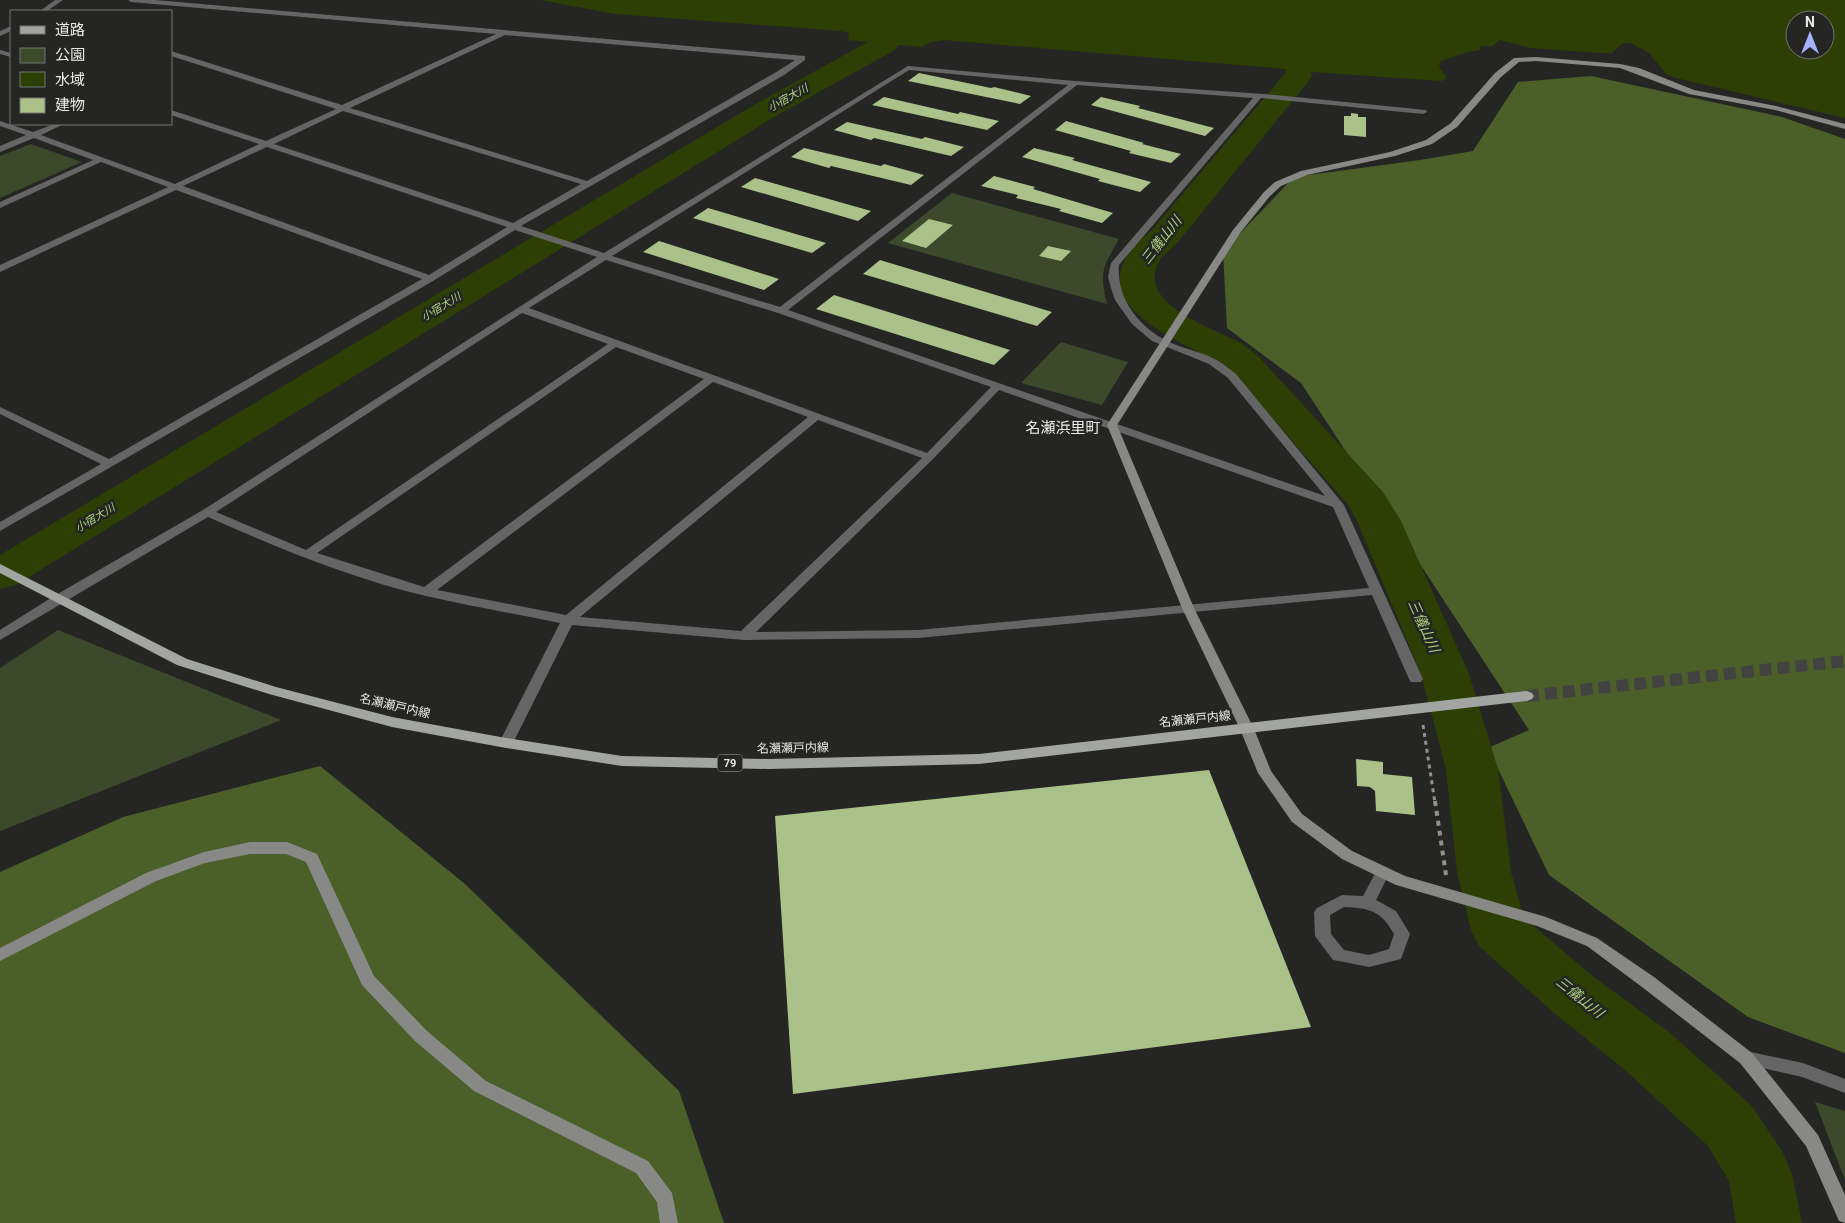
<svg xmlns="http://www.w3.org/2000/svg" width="1845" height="1223" viewBox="0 0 1845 1223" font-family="Roboto,'Noto Sans JP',sans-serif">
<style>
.green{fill:#3d492b}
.forest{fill:#4b5f29}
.water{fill:#2d3f05;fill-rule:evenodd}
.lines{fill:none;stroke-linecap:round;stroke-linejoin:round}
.river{fill:#2d3f05;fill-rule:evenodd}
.building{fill:#aac289}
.primary-tunnel{stroke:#424341;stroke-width:12;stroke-dasharray:12 6;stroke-linecap:butt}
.path-far1{stroke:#90908e;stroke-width:3;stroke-dasharray:4 4;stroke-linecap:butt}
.path{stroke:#90908e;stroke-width:4;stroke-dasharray:5 5;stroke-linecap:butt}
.lane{fill:#646564;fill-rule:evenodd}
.street{fill:#646564;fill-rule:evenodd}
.secondary{fill:#888987;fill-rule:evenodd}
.primary{fill:#a3a5a2;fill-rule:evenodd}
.labels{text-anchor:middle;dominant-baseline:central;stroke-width:5;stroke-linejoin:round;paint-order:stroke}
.far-water-label{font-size:11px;font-style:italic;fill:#afd07f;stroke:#252623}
.shield{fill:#252623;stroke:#aeaead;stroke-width:1}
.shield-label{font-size:11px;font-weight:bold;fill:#e9e9e8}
.street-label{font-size:12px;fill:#e9e9e8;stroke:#252623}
.water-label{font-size:14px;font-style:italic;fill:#afd07f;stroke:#252623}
.quarter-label{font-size:15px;fill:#e9e9e8;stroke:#252623}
</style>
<rect width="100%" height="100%" fill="#252623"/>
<path class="green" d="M 31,144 L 82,162 L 0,198 L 0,156 Z
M 952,193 L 1119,239 C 1103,268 1099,270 1107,304 L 888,243 Z
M 1061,342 L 1128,362 L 1102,405 L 1021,383 Z
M 58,630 L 281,720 L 0,831 L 0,668 Z
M 1815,1102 L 1845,1111 L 1845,1180 Z"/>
<path class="forest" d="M 1591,76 L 1782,117 L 1845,139 L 1845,1053 L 1748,1017 L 1549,875 L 1488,748 L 1529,730 L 1301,383 L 1227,328 L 1223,251 L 1294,177 L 1420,160 L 1473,151 L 1518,82 Z
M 320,766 L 465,884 L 679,1091 L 724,1223 L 0,1223 L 0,872 L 123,817 Z"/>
<path class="water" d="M 540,0 L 1845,0 L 1845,118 L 1676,78 L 1666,74 L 1648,52 L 1630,43 L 1623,43 L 1612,53 L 1599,53 L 1531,48 L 1499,40 L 1493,46 L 1480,46 L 1480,50 L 1467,52 L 1441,61 L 1439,67 L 1447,78 L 1441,81 L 1312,72 L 1308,77 L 1288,75 L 1286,69 L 944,40 L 931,42 L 922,47 L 848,40 L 849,33 L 840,31 L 615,14 ZM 1795,20 L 1825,20 L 1825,50 L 1795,50 Z"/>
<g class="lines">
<path class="river" d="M 885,36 L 895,38 L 899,44 L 895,50 L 774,117 L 16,585 L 0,589 L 0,555 L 754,105 L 875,38 Z
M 1298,67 L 1308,70 L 1312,76 L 1308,82 L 1177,243 C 1171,249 1162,255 1158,263 C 1138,306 1214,328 1241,343 C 1247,347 1253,352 1259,357 L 1383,492 L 1401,521 L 1469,674 L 1498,769 L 1511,872 L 1524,918 L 1595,978 L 1669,1032 L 1752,1106 L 1783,1153 L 1792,1174 L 1802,1223 L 1736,1223 L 1729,1181 L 1708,1146 L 1625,1070 L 1553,1012 L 1479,946 L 1471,930 L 1457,872 L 1446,769 L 1421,674 L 1357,521 L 1349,506 L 1233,373 C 1202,347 1100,319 1123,264 C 1129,249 1142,239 1153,229 L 1288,70 Z"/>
</g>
<path class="building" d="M 919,73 L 991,88 L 994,87 L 1031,96 L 1020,104 L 908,81 Z
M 884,97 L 958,114 L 960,112 L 999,121 L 987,130 L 872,105 Z
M 1101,97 L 1140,106 L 1138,108 L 1214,128 L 1205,136 L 1091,105 Z
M 1351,113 L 1358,114 L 1358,117 L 1366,117 L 1366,137 L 1344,135 L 1344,116 L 1351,116 Z
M 1066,121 L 1144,143 L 1142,144 L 1181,154 L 1171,163 L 1129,153 L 1131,151 L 1055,130 Z
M 847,122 L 922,139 L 925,137 L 964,147 L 951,156 L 874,138 L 871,140 L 834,130 Z
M 804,148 L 881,166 L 884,164 L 924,175 L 911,185 L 831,166 L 829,168 L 791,157 Z
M 1034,148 L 1075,158 L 1072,160 L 1151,182 L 1140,192 L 1098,181 L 1100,179 L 1022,157 Z
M 994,176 L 1035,187 L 1033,189 L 1113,213 L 1102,223 L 1059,211 L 1061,209 L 1016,198 L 1018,195 L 981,186 Z
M 755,178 L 871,211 L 858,221 L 741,187 Z
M 708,208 L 826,243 L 812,253 L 693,218 Z
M 929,219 L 953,225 L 926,248 L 902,241 Z
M 659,241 L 779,279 L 764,290 L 643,252 Z
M 1048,246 L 1071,251 L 1061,261 L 1039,256 Z
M 880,260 L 1052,312 L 1037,326 L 863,274 Z
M 834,295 L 1010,350 L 994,365 L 816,309 Z
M 1356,759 L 1383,762 L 1383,774 L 1412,777 L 1415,815 L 1376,811 L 1375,791 L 1370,787 L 1357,786 Z
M 1209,770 L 1311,1027 L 793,1094 L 775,816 Z"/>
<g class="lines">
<path class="primary-tunnel" d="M 1527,696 L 1845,661"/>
<path class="path-far1" d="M 1423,725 L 1435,803"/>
<path class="path" d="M 1435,801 L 1446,875"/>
<path class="lane" d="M 1383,866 L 1388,868 L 1390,872 L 1376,900 L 1396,911 L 1410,934 L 1401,959 L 1369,967 L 1339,961 L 1333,960 L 1315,936 L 1314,912 L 1317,908 L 1342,895 L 1363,896 L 1378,868 ZM 1344,907 C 1370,908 1381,911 1394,934 L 1389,949 L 1369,955 L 1344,950 L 1331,934 L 1330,915 Z"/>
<path class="street" d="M 55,0 L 63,0 L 47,11 L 40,11 Z
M 128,0 L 155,0 L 805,56 L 805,60 L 784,75 L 521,226 L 604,253 L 908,66 L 1075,81 L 1264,94 L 1426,110 L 1427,112 L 1423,114 L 1261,98 L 1119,265 C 1116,299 1140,328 1169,342 C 1185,349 1202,352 1217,360 C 1224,364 1229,369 1236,374 L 1344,505 L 1423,679 L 1421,682 L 1411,682 L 1409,679 L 1372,595 L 918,638 L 744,640 L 572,625 L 513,743 L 511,746 L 501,746 L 499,743 L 560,623 C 516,614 470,606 426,596 C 350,578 278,548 208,517 L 0,640 L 0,630 L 54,596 L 203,510 L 597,257 L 515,230 L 433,281 L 0,531 L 0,522 L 101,464 L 0,414 L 0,407 L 109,459 L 422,279 L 176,190 L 0,272 L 0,265 L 168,187 L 101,162 L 0,208 L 0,202 L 93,160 L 34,138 L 0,152 L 0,146 L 26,135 L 0,126 L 0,121 L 33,132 L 54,124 L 64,124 L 41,135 L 175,184 L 259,144 L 171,115 L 171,110 L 266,141 L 336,109 L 171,56 L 171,51 L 342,105 L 496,34 L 131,2 ZM 505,35 L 795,60 L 778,71 L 587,181 L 350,108 ZM 909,70 L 1068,85 L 780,307 L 612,256 ZM 1077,85 L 1253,98 L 1111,263 L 1108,277 L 1111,288 L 1115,300 L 1132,324 L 1152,341 L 1209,364 L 1228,378 L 1325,496 L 788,310 ZM 343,111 L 581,184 L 513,223 L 274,144 ZM 267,147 L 507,227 L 429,275 L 183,186 ZM 606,260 L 778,313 L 991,387 L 927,453 L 529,308 ZM 522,313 L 608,344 L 306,550 L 216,512 ZM 616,347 L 704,379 L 424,587 L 317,553 ZM 713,382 L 808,417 L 566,615 L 437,590 ZM 999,390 L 1333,507 L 1369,588 L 918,630 L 756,632 L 933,459 ZM 818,420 L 922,458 L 741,631 L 580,617 Z
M 11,26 L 11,31 L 0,36 L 0,31 Z
M 0,50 L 11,53 L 11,57 L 0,54 Z
M 1746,1051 L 1803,1063 L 1845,1079 L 1845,1093 L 1802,1077 L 1740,1063 L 1738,1058 L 1740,1053 Z"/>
<path class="secondary" d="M 1536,57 L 1620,64 L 1639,68 L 1694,90 L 1776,106 L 1845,124 L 1845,129 L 1775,110 L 1689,94 L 1620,68 L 1536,61 L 1519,62 L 1501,77 L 1457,127 L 1432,144 L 1395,156 L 1307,175 L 1281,186 L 1270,196 L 1240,233 L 1117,425 L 1194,608 L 1254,729 L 1271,771 L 1302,814 L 1352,851 L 1405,876 L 1546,917 L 1597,938 L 1654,977 L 1752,1053 L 1818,1135 L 1845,1195 L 1845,1223 L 1839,1221 L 1806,1146 L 1740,1063 L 1642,987 L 1587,946 L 1537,926 L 1396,885 L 1342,859 L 1292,822 L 1258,773 L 1240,729 L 1182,608 L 1107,425 L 1233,230 L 1264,192 L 1275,182 L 1301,171 L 1390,152 L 1426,140 L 1451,123 L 1495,73 L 1514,58 Z
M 250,842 L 287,842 L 317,854 L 374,976 L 427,1031 L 486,1081 L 648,1161 L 672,1193 L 678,1223 L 660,1223 L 657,1202 L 636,1173 L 474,1091 L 415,1041 L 362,985 L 306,862 L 286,854 L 250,854 L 205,863 L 156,881 L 0,961 L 0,948 L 146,873 L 204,852 Z"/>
<path class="primary" d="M 0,564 L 187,659 L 276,687 L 392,717 L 506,738 L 622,756 L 769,759 L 979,754 L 1527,691 L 1532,693 L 1534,696 L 1532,699 L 1527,701 L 979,764 L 769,769 L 622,766 L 506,748 L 392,727 L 269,694 L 177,665 L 0,573 Z"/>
</g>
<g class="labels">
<g class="far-water-label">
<text transform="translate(788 98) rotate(-29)">小宿大川</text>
<text transform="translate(441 307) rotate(-31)">小宿大川</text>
<text transform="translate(95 518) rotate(-31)">小宿大川</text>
</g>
<rect class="shield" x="717.5" y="754.5" width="25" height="17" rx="4"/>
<g class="shield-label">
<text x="730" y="763">79</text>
</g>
<g class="street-label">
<text transform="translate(395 706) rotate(13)">名瀬瀬戸内線</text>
<text transform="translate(1195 719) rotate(-6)">名瀬瀬戸内線</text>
<text transform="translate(793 748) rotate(-1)">名瀬瀬戸内線</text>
</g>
<g class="water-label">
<text transform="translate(1161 240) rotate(-52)">三儀山川</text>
<text transform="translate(1424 626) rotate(66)">三儀山川</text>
<text transform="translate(1580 997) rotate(39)">三儀山川</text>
</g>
<g class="quarter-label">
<text x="1063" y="428">名瀬浜里町</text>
</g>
</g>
<rect x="10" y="10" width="162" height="115" fill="#252623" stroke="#737472"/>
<rect x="20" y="26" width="25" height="8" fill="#a3a5a2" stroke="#737472"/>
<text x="55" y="35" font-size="15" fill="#e9e9e8">道路</text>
<rect x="20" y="48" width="25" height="15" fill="#3d492b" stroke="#737472"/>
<text x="55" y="60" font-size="15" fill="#e9e9e8">公園</text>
<rect x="20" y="72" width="25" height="15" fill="#2d3f05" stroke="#737472"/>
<text x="55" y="85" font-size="15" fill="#e9e9e8">水域</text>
<rect x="20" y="98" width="25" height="15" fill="#aac289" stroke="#737472"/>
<text x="55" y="110" font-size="15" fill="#e9e9e8">建物</text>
<g transform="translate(1810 35)"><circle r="24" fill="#252623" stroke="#737472"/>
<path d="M0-4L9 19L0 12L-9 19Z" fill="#a5b1fc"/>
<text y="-8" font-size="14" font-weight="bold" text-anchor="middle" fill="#e9e9e8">N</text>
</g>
</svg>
